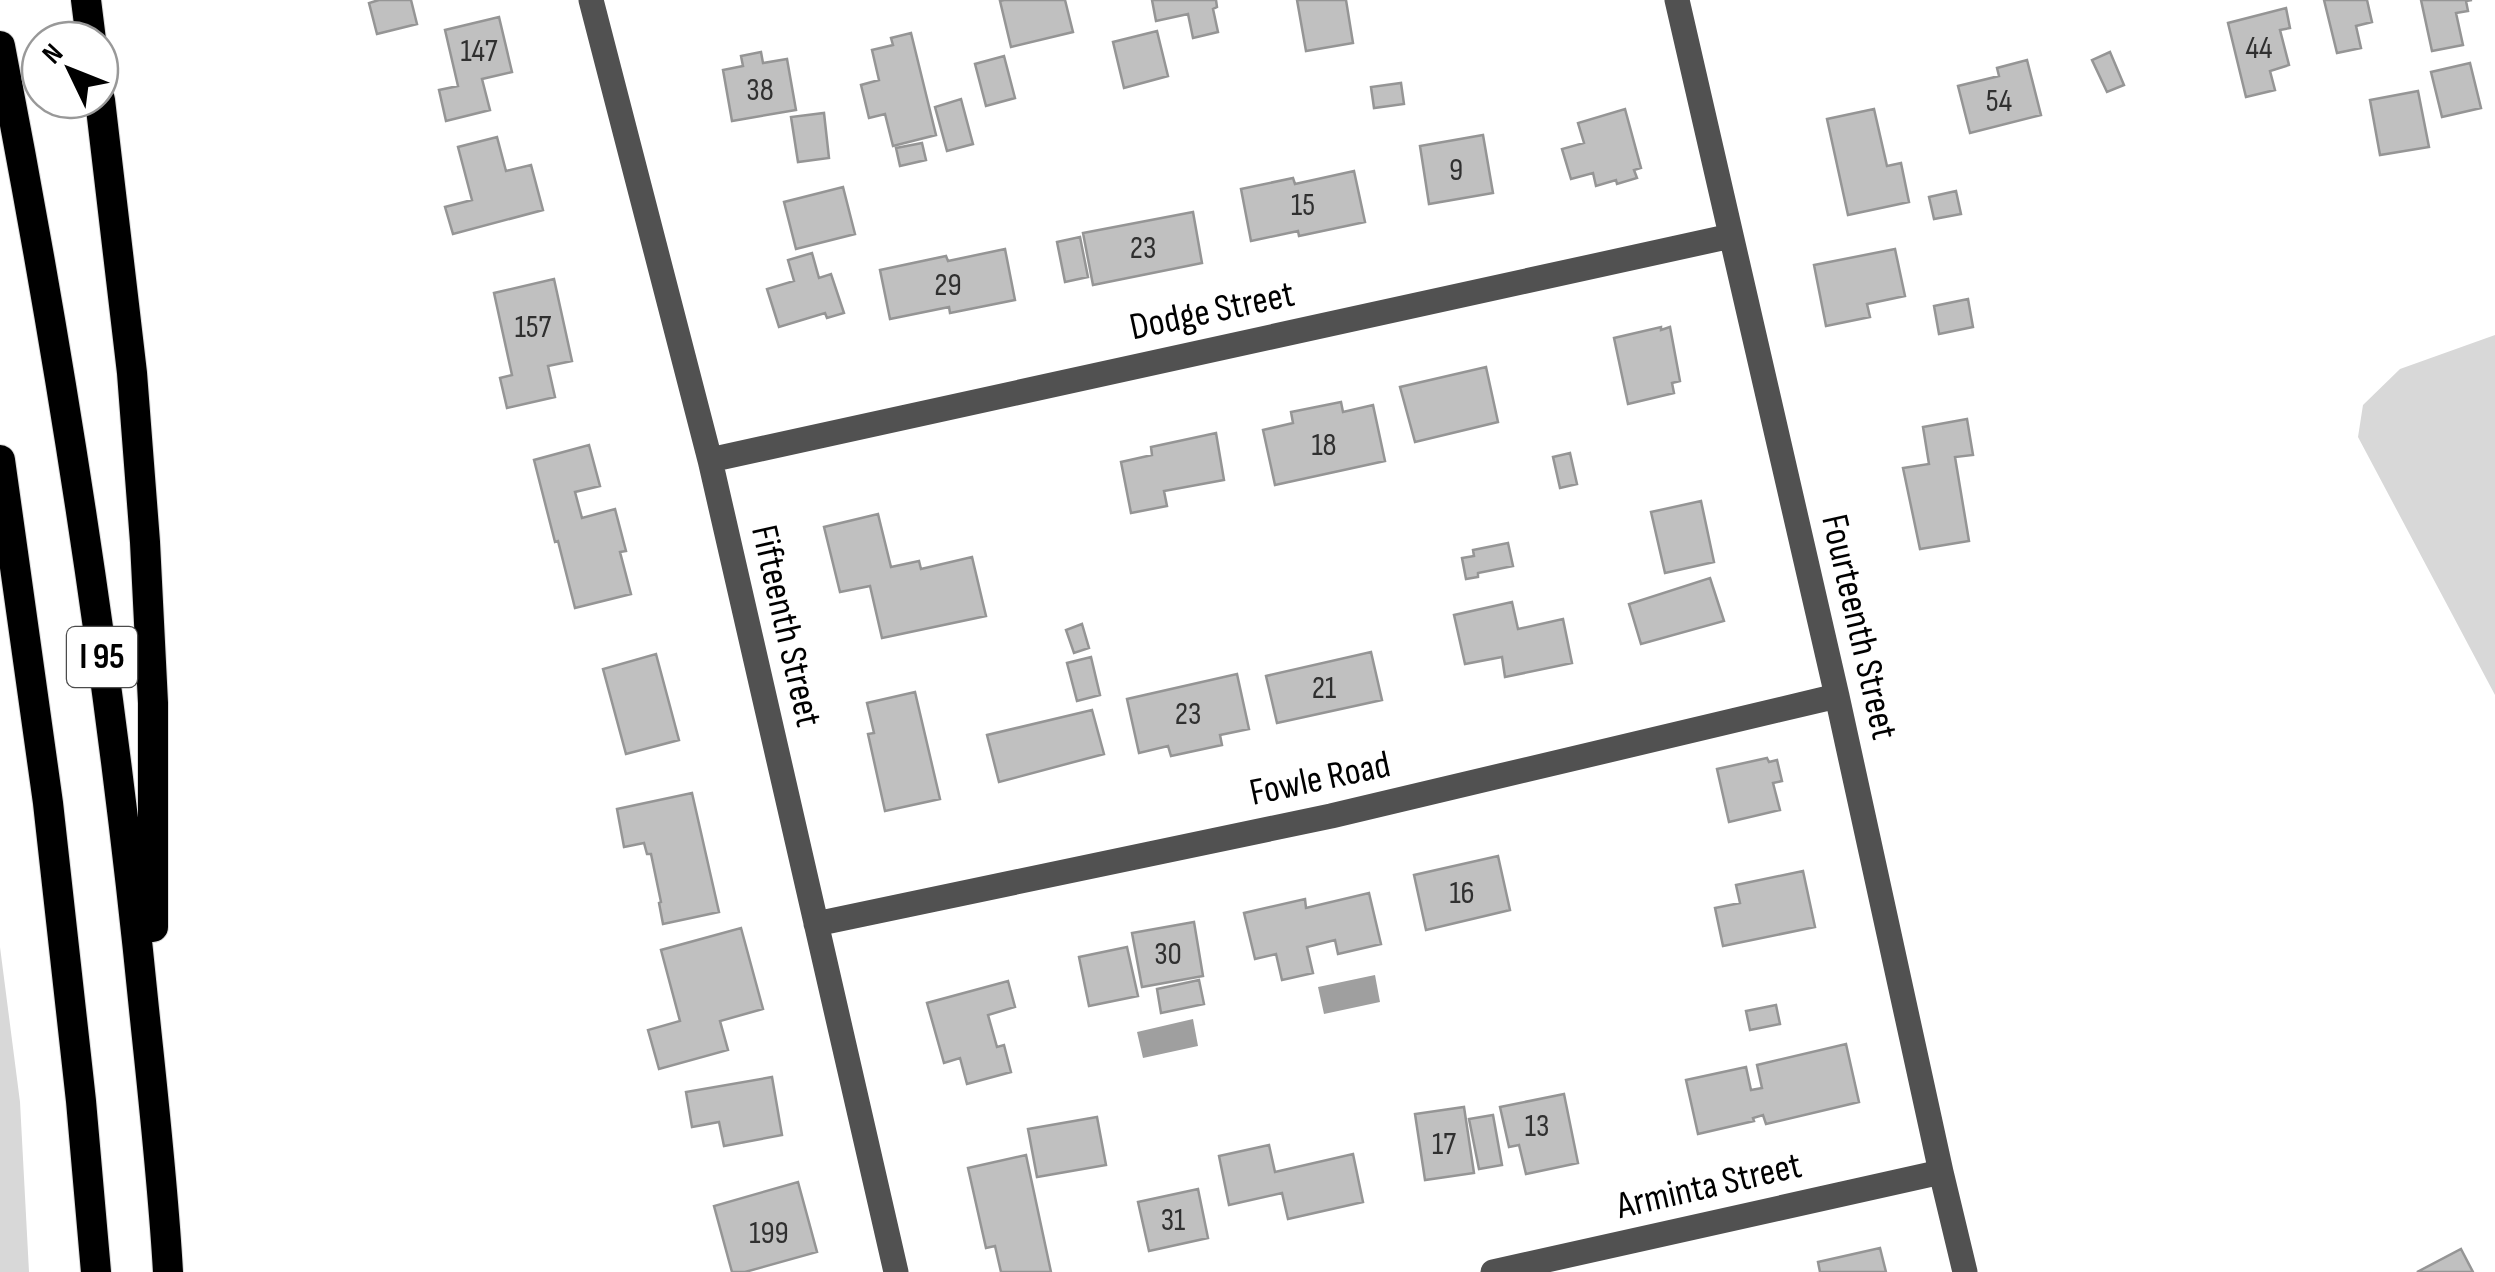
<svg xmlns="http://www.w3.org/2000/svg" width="2495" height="1272" viewBox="0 0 2495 1272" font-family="'Sofia Sans Condensed',sans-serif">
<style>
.green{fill:#d8d8d8}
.water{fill:#9f9f9f}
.building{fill:#c0c0c0;stroke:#959595;stroke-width:2.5}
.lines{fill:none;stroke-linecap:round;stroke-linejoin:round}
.highway-casing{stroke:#dbdbdb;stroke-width:32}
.minor{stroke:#515151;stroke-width:25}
.highway{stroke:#000;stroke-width:30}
.labels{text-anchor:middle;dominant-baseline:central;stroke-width:9;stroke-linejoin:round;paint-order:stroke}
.number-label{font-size:32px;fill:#303030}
.shield{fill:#fff;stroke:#4c4c4c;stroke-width:2.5}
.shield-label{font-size:35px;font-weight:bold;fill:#000}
.street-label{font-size:38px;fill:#000;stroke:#fff}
</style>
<rect width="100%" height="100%" fill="#fff"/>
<path class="green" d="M 2495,335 L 2495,695 L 2358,437 L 2363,405 L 2400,369 Z
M 0,947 L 20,1102 L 29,1272 L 0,1272 Z"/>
<path class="water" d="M 1375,975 L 1380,1002 L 1324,1014 L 1318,987 Z
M 1193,1019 L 1198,1046 L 1143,1058 L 1137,1032 Z"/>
<path class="building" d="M 379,0 L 411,0 L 417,24 L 377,34 L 369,3 Z
M 1004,0 L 1065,0 L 1073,32 L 1011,47 L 1000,1 Z
M 1152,0 L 1216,0 L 1217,7 L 1213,9 L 1218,32 L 1193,38 L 1188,14 L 1156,21 Z
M 1297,0 L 1346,0 L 1353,43 L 1306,51 Z
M 2324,0 L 2367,0 L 2372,22 L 2356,26 L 2361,48 L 2337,53 Z
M 2421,0 L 2472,0 L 2466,1 L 2468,11 L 2456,13 L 2463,45 L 2432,51 Z
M 2286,8 L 2290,28 L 2280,30 L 2289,65 L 2270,71 L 2275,90 L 2246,97 L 2228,23 Z
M 499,17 L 512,72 L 482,79 L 490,110 L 446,121 L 439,90 L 458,86 L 445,30 Z
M 1157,31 L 1168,76 L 1124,88 L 1113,42 Z
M 911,33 L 936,135 L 893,146 L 885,114 L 869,118 L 861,85 L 879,80 L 872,50 L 893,45 L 891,38 Z
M 761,52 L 763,63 L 787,59 L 796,110 L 732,121 L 723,70 L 743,66 L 741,56 Z
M 2110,52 L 2124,85 L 2107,92 L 2092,60 Z
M 1004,56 L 1015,98 L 986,106 L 975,64 Z
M 2027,60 L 2041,115 L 1970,133 L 1958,86 L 1999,76 L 1997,68 Z
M 2470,63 L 2481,108 L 2442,117 L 2431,72 Z
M 1401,83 L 1404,104 L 1374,108 L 1371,87 Z
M 2418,91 L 2429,147 L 2380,155 L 2370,100 Z
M 961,99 L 973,144 L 947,151 L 935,107 Z
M 1625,109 L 1641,168 L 1634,170 L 1637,178 L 1617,184 L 1616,180 L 1596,186 L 1593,173 L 1571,179 L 1562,149 L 1584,143 L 1578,123 Z
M 1874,109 L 1887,166 L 1901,163 L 1909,202 L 1848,215 L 1827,119 Z
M 824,113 L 829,158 L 798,162 L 791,117 Z
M 1483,135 L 1493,193 L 1429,204 L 1420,146 Z
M 497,137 L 506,171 L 531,165 L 543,210 L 453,234 L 445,207 L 472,200 L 458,147 Z
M 922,143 L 926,160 L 900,166 L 896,148 Z
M 1354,171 L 1365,222 L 1299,236 L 1298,231 L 1251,241 L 1241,189 L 1293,178 L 1295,184 Z
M 843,187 L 855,234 L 796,249 L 784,202 Z
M 1956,191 L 1961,214 L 1934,219 L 1929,197 Z
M 1193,212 L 1202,263 L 1093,285 L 1083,233 Z
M 1080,237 L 1088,277 L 1065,282 L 1057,242 Z
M 1005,249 L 1015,300 L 950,313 L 949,307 L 890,319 L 880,270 L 946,256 L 948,261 Z
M 1895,249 L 1905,296 L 1867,304 L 1870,317 L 1826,326 L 1814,265 Z
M 812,253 L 819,278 L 831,274 L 844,313 L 827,318 L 825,313 L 779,327 L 767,289 L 794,281 L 788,260 Z
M 554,279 L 572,361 L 548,366 L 555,397 L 507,408 L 500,378 L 512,375 L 494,293 Z
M 1968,299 L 1973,327 L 1939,334 L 1934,306 Z
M 1661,327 L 1661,330 L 1670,327 L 1680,381 L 1672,383 L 1674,393 L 1628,404 L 1614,338 Z
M 1486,367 L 1498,422 L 1415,442 L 1400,387 Z
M 1341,402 L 1343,412 L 1373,405 L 1385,461 L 1275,485 L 1263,430 L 1293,423 L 1291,412 Z
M 1967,419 L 1973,455 L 1955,457 L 1969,541 L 1920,549 L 1903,468 L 1929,464 L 1923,427 Z
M 1216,433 L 1224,480 L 1164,491 L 1167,506 L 1131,513 L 1121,462 L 1152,455 L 1151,447 Z
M 589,445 L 600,486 L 575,492 L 582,518 L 615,509 L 626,551 L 620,552 L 631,594 L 575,608 L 558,541 L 555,542 L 534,460 Z
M 1570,453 L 1577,484 L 1560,488 L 1553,457 Z
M 1701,501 L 1714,562 L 1665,573 L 1651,512 Z
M 878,514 L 891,567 L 919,561 L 921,569 L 972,557 L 986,616 L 882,638 L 870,586 L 840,592 L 824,527 Z
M 1508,543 L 1513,566 L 1478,573 L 1478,577 L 1466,579 L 1462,558 L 1474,556 L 1473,550 Z
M 1710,578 L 1724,621 L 1641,644 L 1629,604 Z
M 1512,602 L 1518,629 L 1563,619 L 1572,663 L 1505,677 L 1502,657 L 1465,664 L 1454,615 Z
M 1082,624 L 1089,648 L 1074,653 L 1066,630 Z
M 1371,652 L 1382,700 L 1277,723 L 1266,676 Z
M 656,654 L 679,740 L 626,754 L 603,669 Z
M 1091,657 L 1100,695 L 1077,701 L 1067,663 Z
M 1237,674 L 1249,729 L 1220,735 L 1222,745 L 1171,756 L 1168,746 L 1139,753 L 1127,699 Z
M 915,692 L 940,799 L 885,811 L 868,734 L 874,733 L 867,703 Z
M 1092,710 L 1104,754 L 999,782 L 987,735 Z
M 1767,758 L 1769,762 L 1777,760 L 1782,781 L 1773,783 L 1780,810 L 1729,822 L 1717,769 Z
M 692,793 L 719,912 L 663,924 L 659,903 L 661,902 L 651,854 L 647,854 L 644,843 L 624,847 L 617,809 Z
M 1498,856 L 1510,910 L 1426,930 L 1414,875 Z
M 1803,871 L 1815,927 L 1723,946 L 1715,908 L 1740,903 L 1736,885 Z
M 1369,893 L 1381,944 L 1338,954 L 1335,940 L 1307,947 L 1313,973 L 1282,980 L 1276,954 L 1255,959 L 1244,913 L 1305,899 L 1306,908 Z
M 1194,922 L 1203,976 L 1142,987 L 1132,933 Z
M 741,928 L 763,1009 L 720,1021 L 728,1050 L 659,1069 L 648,1030 L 680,1021 L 661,950 Z
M 1127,947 L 1138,996 L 1089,1006 L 1079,957 Z
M 1199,980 L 1204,1004 L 1161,1013 L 1157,989 Z
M 1008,981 L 1015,1007 L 988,1015 L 997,1047 L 1004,1045 L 1011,1072 L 967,1084 L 960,1058 L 944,1063 L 927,1003 Z
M 1776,1005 L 1780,1024 L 1750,1030 L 1746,1011 Z
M 1846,1044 L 1859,1102 L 1766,1124 L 1763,1115 L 1753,1118 L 1754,1121 L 1698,1134 L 1686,1080 L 1746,1067 L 1751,1090 L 1762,1088 L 1757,1065 Z
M 772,1077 L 782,1135 L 724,1146 L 719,1122 L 692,1127 L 686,1092 Z
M 1564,1094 L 1578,1163 L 1526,1174 L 1519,1145 L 1509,1147 L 1500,1107 Z
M 1464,1107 L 1474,1173 L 1425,1180 L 1415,1114 Z
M 1493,1115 L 1502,1165 L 1479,1169 L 1469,1119 Z
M 1097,1117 L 1106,1165 L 1037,1177 L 1028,1129 Z
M 1269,1145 L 1275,1172 L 1353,1154 L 1363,1202 L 1288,1219 L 1282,1193 L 1229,1205 L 1219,1156 Z
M 1026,1155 L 1051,1272 L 1001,1272 L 995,1246 L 986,1248 L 968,1168 Z
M 798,1182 L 817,1252 L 745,1272 L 732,1272 L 714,1206 Z
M 1198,1189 L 1208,1238 L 1149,1251 L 1138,1202 Z
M 1880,1248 L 1886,1272 L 1820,1272 L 1818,1262 Z
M 2461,1249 L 2473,1272 L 2417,1272 Z"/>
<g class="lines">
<g class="highway-casing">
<path id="highway" d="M 86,0 L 91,40
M 0,46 C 62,365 112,686 144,1009 C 153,1096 163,1184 168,1272
M 100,100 L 132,373 L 145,542 L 153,703 L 153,927
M 0,460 L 48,803 L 81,1101 L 96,1272"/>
</g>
<path class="minor" d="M 591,0 L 710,460 L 896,1272
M 1677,0 L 1837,696 L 1941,1172 L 1965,1272
M 710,460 L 1731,236
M 816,924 L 1331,816 L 1837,696
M 1493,1272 L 1941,1172"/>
<use href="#highway" class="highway"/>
</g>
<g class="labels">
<g class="number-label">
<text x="2259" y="48">44</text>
<text x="479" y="51">147</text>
<text x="760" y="90">38</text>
<text x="1999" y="101">54</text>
<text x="1456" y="170">9</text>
<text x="1303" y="205">15</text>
<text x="1143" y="248">23</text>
<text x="948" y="285">29</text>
<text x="533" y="327">157</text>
<text x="1324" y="445">18</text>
<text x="1324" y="688">21</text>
<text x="1188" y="714">23</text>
<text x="1462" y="893">16</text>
<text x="1168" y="954">30</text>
<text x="1537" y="1126">13</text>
<text x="1444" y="1144">17</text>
<text x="1173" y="1220">31</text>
<text x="769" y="1233">199</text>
</g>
<rect class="shield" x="67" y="627" width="70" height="60" rx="8"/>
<g class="shield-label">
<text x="102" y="657">I 95</text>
</g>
<g class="street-label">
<text transform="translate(1212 311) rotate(-12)">Dodge Street</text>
<text transform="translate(786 626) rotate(77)">Fifteenth Street</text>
<text transform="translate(1859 627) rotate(77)">Fourteenth Street</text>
<text transform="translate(1320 779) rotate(-12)">Fowle Road</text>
<text transform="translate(1709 1186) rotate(-13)">Arminta Street</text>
</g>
</g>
<g transform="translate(70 70) rotate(313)"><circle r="48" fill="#ffffff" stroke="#999999" stroke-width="2.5"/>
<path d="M0-8L18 38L0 25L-18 38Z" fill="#000000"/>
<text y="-15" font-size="28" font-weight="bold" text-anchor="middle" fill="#000000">N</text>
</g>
</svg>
